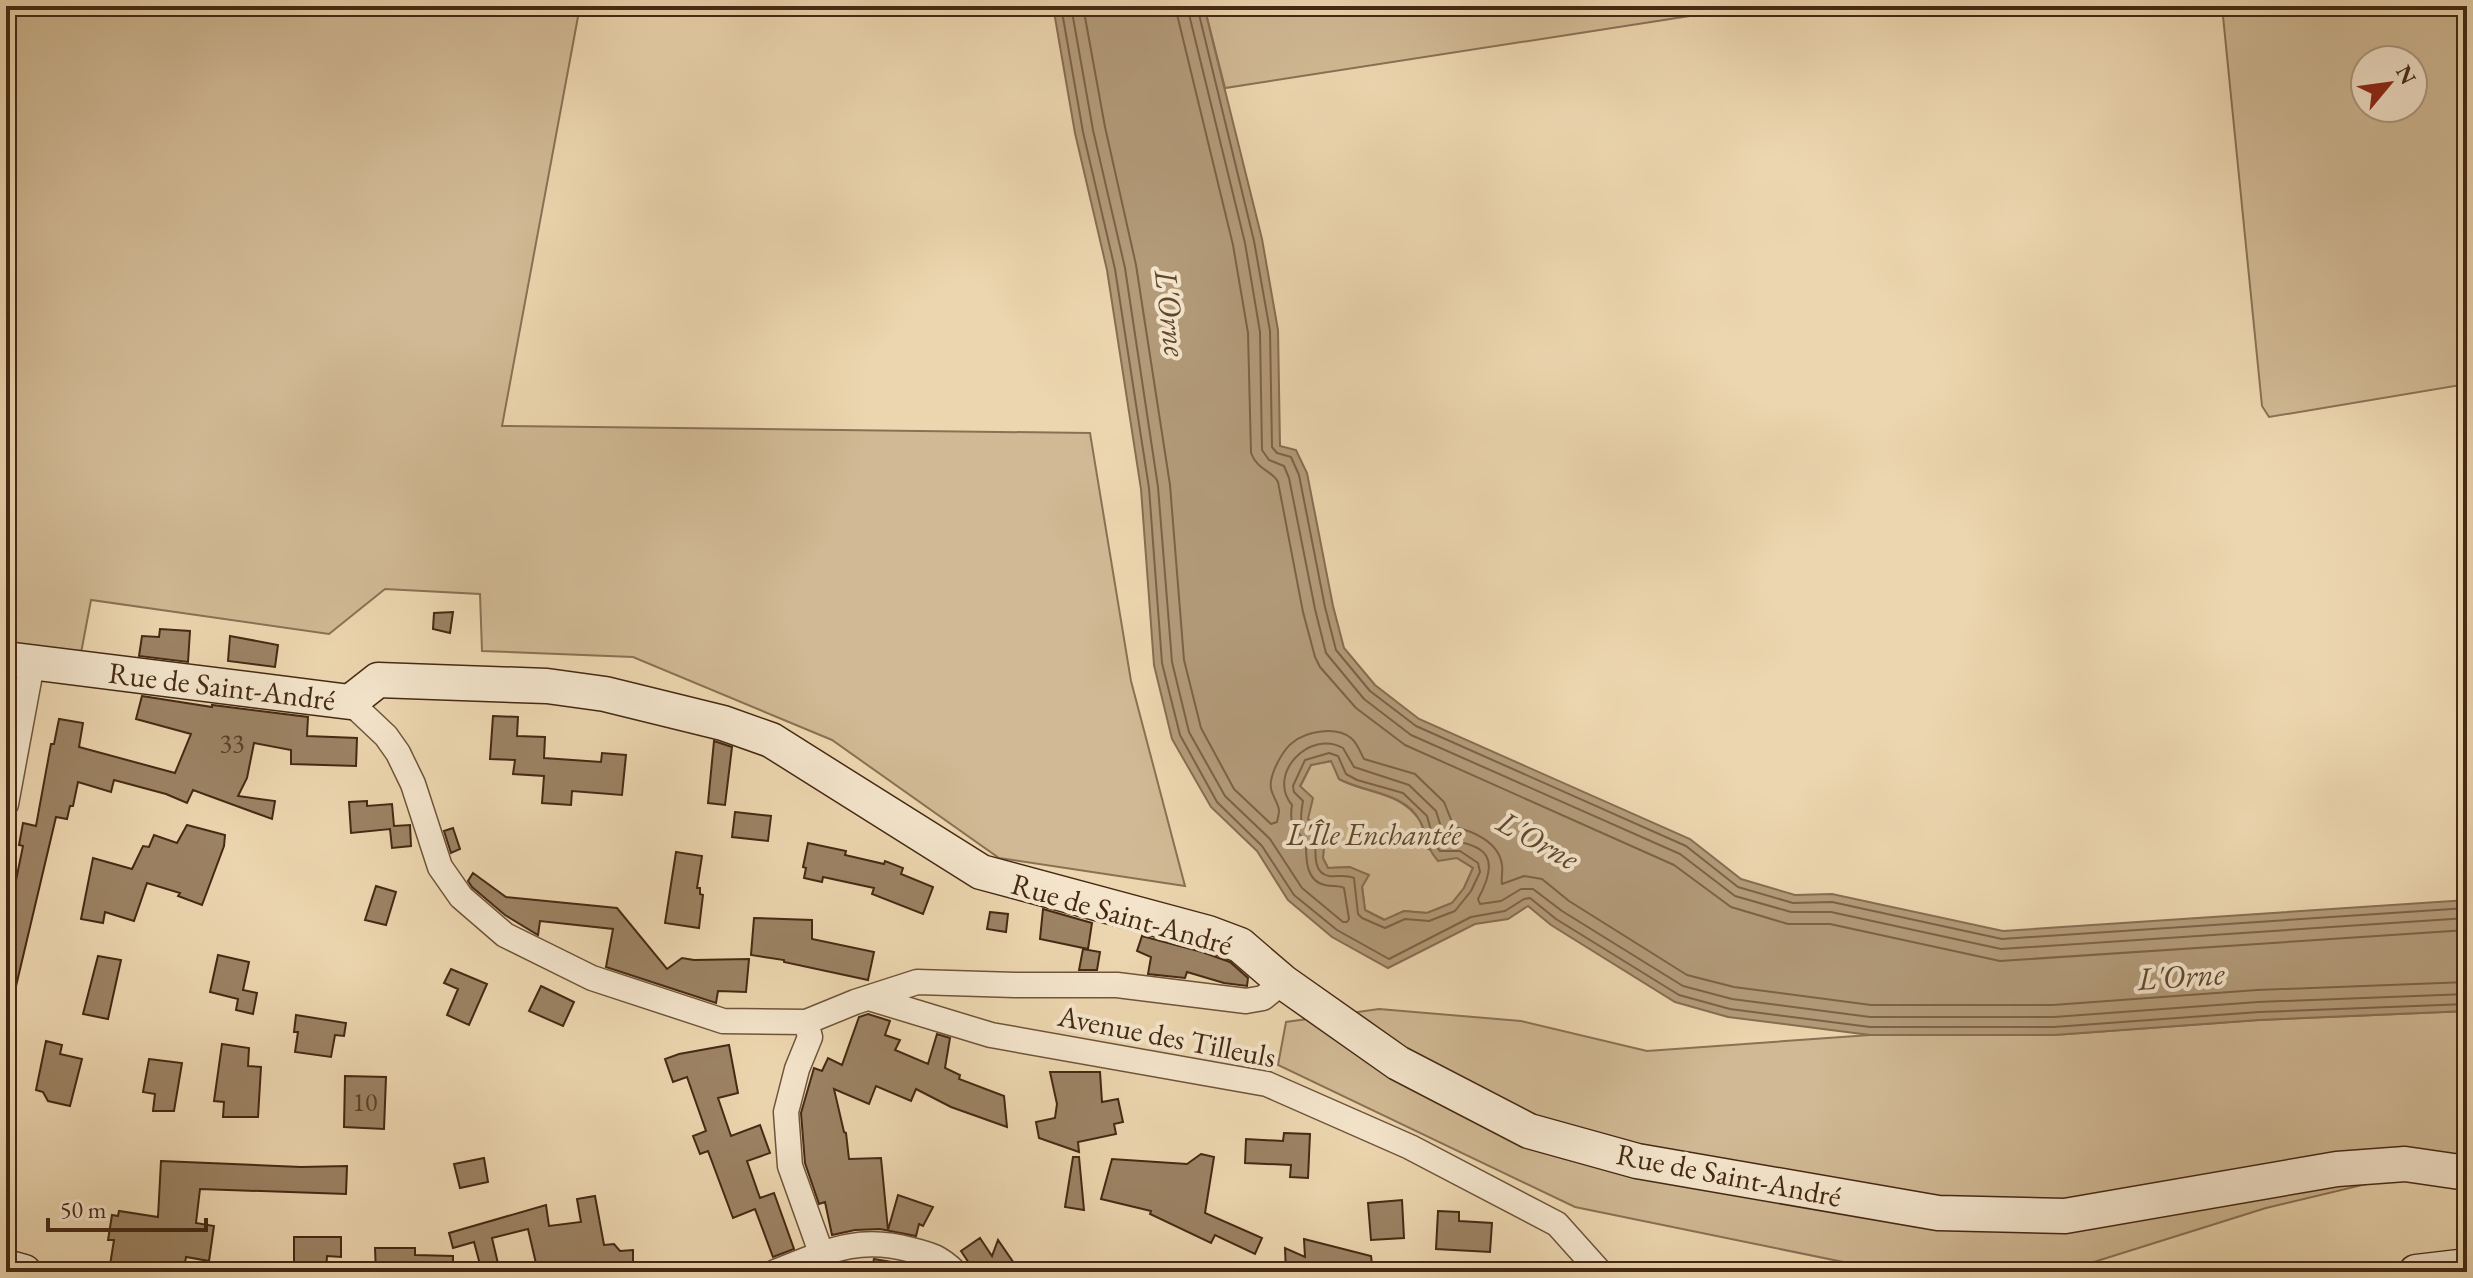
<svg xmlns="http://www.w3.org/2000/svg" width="2473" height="1278" viewBox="0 0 2473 1278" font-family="'EB Garamond',serif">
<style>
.green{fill:#d0b994;stroke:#8a7154;stroke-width:2;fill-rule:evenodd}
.water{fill:#b39b7a;stroke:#876d51;stroke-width:2;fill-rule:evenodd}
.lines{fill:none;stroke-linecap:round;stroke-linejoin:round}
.shore{stroke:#7c6246;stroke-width:2}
.building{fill:#9c8364;stroke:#452913;stroke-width:2}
.street-casing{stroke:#6f543a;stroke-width:27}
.secondary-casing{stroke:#452913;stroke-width:37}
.street{stroke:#f3e4cb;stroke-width:24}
.secondary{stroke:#f3e4cb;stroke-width:34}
.labels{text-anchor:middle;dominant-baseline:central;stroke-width:8;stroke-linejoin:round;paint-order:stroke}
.number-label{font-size:26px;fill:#5b4027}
.street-label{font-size:30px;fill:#452913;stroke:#f3e4cb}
.park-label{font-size:30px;font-style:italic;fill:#61462d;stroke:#f3e4cb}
.water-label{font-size:32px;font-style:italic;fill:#60462d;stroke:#f3e4cb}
</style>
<rect width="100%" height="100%" fill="#ecd6af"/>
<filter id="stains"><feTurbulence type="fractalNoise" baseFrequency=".0025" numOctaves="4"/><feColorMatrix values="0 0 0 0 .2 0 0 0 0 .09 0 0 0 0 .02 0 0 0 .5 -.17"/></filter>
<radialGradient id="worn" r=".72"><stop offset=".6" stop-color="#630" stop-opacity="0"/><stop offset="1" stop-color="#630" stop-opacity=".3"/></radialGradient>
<path class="green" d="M 6,6 L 580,6 L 502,426 L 1090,433 L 1131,681 L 1185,886 L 999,858 L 832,740 L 633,657 L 482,651 L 480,594 L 385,589 L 329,634 L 91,600 L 78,669 L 6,658 Z
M 1204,6 L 1754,6 L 1225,88 Z
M 2222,6 L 2467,6 L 2467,384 L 2269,417 L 2262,406 ZM 2413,60 L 2413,108 L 2365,108 L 2365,60 Z
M 1332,761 L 1339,779 C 1367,794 1398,791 1418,818 C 1424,826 1426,840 1428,849 L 1457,858 L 1473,868 L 1464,888 L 1452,903 L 1427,913 L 1404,911 L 1385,920 L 1365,910 L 1362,886 L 1350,867 L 1328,868 L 1323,858 L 1325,832 L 1307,819 L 1300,787 L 1311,765 Z
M 1379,1009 L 1521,1021 L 1647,1051 L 1870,1035 L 2054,1035 L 2259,1020 L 2467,1011 L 2467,1160 L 2266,1208 L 2062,1272 L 1892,1272 L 1575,1207 L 1278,1065 L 1286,1022 Z"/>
<path class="water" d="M 1053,6 L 1204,6 L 1262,239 L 1278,330 L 1280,446 L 1296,450 L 1307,473 L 1333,606 L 1344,648 L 1375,685 L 1419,719 L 1690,839 L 1741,879 L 1795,895 L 1832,894 L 2003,931 L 2467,900 L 2467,1011 L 2259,1020 L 2054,1035 L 1870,1035 L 1728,1017 L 1675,1002 L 1551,925 L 1528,906 L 1508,919 L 1475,924 L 1388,968 L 1332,937 L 1288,900 L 1257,851 L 1211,807 L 1172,739 L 1154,665 L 1141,489 L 1107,270 L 1075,133 ZM 1331,761 L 1339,779 C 1365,793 1405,792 1420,821 C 1429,837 1424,845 1438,861 L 1457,858 L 1473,868 L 1464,888 L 1452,903 L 1427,913 L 1404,911 L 1384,920 L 1365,910 L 1362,887 L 1369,875 L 1350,867 L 1328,868 L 1323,858 L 1325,832 L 1308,819 L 1313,798 L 1300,786 L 1311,765 Z"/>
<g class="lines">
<path class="shore" d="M 1061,6 L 1083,132 L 1115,269 L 1149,488 L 1162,663 L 1180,735 L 1217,802 L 1262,846 L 1294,895 L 1337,930 L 1389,959 L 1471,917 L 1505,911 L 1524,899 L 1530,898 L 1556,919 L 1679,995 L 1730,1009 L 1870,1027 L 2054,1027 L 2259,1012 L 2467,1004
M 1071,6 L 1093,130 L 1125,268 L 1158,487 L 1172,662 L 1189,732 L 1225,796 L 1270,839 L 1302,888 L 1343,922 L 1347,922 L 1349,919 L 1344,888 C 1338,885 1333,887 1325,885 C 1305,881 1306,857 1306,841 C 1293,828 1289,823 1292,805 C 1266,774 1310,729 1343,748 L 1354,767 L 1409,785 L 1436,811 L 1445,840 C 1489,844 1500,859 1478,899 L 1480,904 L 1501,901 L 1521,889 L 1533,889 L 1562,911 L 1683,986 L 1732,999 L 1870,1017 L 2054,1017 L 2258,1002 L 2467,994
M 1083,6 L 1105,127 L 1136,265 L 1170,485 L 1184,660 L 1201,728 L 1234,789 L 1271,824 L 1277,822 C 1278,818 1279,814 1279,810 C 1277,799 1269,793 1271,781 C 1273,769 1283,750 1292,743 C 1306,731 1336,726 1351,738 C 1358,744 1360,752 1364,759 L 1415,774 L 1444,802 L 1454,827 C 1473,831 1499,842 1502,865 C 1503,871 1501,878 1502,884 L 1524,876 L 1542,879 L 1569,901 L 1687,975 L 1734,987 L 1871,1005 L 2053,1005 L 2257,990 L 2467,982
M 1175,6 L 1233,245 L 1248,333 L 1251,453 C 1258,471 1272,470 1278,482 L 1303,612 L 1315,657 L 1320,667 L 1356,708 L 1405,745 L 1674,865 L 1731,907 L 1788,924 L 1830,924 L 2000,961 L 2467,930
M 1187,6 L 1245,243 L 1260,332 L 1262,450 L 1269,460 L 1284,466 L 1289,478 L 1315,609 L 1326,653 L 1364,699 L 1411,735 L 1680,854 L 1735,896 L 1791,912 L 1831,912 L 2001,949 L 2467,918
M 1197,6 L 1254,241 L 1270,331 L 1272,447 L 1277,453 L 1291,457 L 1299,475 L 1325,607 L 1336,650 L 1370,691 L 1416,726 L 1686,846 L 1738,887 L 1793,903 L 1832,902 L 2002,939 L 2467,908
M 1329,753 L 1338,756 L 1346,774 L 1357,780 L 1403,793 L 1427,816 L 1435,845 L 1440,851 L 1460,851 L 1478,863 L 1480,872 L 1471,891 L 1455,911 L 1429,921 L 1405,919 L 1385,928 L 1362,918 L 1358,914 L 1354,878 C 1345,874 1338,877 1329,876 C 1311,873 1316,848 1316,836 C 1300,821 1299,824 1303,801 L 1294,792 L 1293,786 L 1305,760 Z"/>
</g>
<path class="building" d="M 453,612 L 450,633 L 433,629 L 434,613 Z
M 160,629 L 190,631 L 188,662 L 139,656 L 142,636 L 159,637 Z
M 230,636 L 278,645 L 275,667 L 228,661 Z
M 142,696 L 212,707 L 212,705 L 308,717 L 307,736 L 357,738 L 356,766 L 291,764 L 291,750 L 254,743 L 247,778 L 238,796 L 275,801 L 272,819 L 193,790 L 187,803 L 166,794 L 114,780 L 111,792 L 78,782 L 73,806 L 70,806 L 67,819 L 56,817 L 13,999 L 6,998 L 6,911 L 9,899 L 12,900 L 23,846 L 19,845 L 23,823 L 36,826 L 51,744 L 54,744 L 59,719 L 83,723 L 79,747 L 175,773 L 191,734 L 136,719 Z
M 493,716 L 518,717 L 517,736 L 545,737 L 544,758 L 601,762 L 602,753 L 626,755 L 622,795 L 572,791 L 571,805 L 542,803 L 544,776 L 513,774 L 515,760 L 490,759 Z
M 714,741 L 732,747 L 725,805 L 708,803 Z
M 367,801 L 367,806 L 392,804 L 394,826 L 410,825 L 411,846 L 392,848 L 390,829 L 351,833 L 349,802 Z
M 735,812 L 771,816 L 768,841 L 732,837 Z
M 187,825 L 225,835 L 224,846 L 202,905 L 178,896 L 180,893 L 147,883 L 134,921 L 105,912 L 103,923 L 81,919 L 93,858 L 132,869 L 143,846 L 149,847 L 154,835 L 177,843 Z
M 453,828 L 460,849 L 451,853 L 444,831 Z
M 808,843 L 846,851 L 845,855 L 884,864 L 885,861 L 903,868 L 901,874 L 933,887 L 923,914 L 872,894 L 874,888 L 823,877 L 822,882 L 804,878 L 806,868 L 803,867 Z
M 676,852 L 702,856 L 697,888 L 700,888 L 700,894 L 703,895 L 699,928 L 665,923 Z
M 473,873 L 506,897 L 617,908 L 667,969 L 682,958 L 694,960 L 749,959 L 746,992 L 718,991 L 716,1003 L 606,967 L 613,929 L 540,921 L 538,935 L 505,915 L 472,887 L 468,881 Z
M 376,886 L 396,892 L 386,925 L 365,920 Z
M 1043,909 L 1092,923 L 1088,949 L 1040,939 Z
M 990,912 L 1008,914 L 1006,932 L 987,929 Z
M 754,918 L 812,920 L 812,939 L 874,952 L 868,980 L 784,962 L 784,960 L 751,955 Z
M 1142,936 L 1202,952 L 1230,962 L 1248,978 L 1247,986 L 1224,983 L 1187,972 L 1185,978 L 1148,974 L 1151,957 L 1137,951 Z
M 1083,949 L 1100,952 L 1097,970 L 1079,970 Z
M 218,955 L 249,962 L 243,990 L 257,993 L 253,1014 L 236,1010 L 238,999 L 210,992 Z
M 98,956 L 121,960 L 108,1019 L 83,1014 Z
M 451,969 L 487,984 L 469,1025 L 447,1015 L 458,989 L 444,983 Z
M 541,986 L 574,1002 L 563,1026 L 529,1011 Z
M 868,1014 L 890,1021 L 885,1035 L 900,1040 L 895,1050 L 928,1064 L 937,1034 L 950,1038 L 945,1068 L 960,1075 L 959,1079 L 1004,1096 L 1007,1127 L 951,1107 L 916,1089 L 911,1101 L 876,1086 L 869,1104 L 834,1089 L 844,1132 L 846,1133 L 849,1159 L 881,1158 L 888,1230 L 898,1195 L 933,1207 L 923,1226 L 919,1224 L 916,1236 L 880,1229 L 855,1230 L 832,1235 L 825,1202 L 819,1204 L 805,1163 L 801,1113 L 814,1068 L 822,1071 L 828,1058 L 842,1065 L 859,1017 Z
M 296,1015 L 346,1023 L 344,1036 L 335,1035 L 331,1057 L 295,1052 L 298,1032 L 294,1032 Z
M 46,1041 L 62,1045 L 60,1054 L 82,1059 L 70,1106 L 48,1101 L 43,1092 L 36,1090 Z
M 222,1044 L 249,1048 L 248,1066 L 261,1067 L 258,1117 L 223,1117 L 224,1102 L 214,1101 Z
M 729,1045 L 738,1093 L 718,1098 L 731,1136 L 760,1125 L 770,1153 L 747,1161 L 760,1198 L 774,1193 L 794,1249 L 773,1257 L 755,1209 L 733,1218 L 708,1151 L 700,1154 L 693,1136 L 706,1131 L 687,1077 L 673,1082 L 665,1059 L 679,1054 Z
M 149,1059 L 182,1063 L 174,1111 L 153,1111 L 155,1094 L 143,1092 Z
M 1050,1072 L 1100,1072 L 1102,1102 L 1118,1099 L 1123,1122 L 1114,1124 L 1116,1134 L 1078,1142 L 1079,1152 L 1039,1138 L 1036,1122 L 1055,1118 L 1057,1104 Z
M 345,1076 L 386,1077 L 384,1129 L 344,1127 Z
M 1284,1133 L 1310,1134 L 1308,1178 L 1290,1177 L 1291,1165 L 1245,1163 L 1246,1139 L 1283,1141 Z
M 1201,1154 L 1214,1157 L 1205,1213 L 1262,1238 L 1255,1254 L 1215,1235 L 1211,1243 L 1150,1214 L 1151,1211 L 1101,1199 L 1112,1159 L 1187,1164 Z
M 1073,1157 L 1079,1157 L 1084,1210 L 1065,1207 Z
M 484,1158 L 488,1182 L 460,1188 L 454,1164 Z
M 161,1161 L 301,1167 L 347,1166 L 346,1194 L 200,1189 L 196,1223 L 214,1226 L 209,1261 L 186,1257 L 184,1269 L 146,1263 L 145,1271 L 110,1265 L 114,1240 L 108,1240 L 112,1215 L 118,1216 L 119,1211 L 158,1217 Z
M 595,1196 L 604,1245 L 614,1244 L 620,1251 L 633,1250 L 633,1272 L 538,1272 L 528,1229 L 492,1238 L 500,1272 L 482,1272 L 474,1242 L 453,1248 L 449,1233 L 546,1205 L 549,1226 L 581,1222 L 577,1199 Z
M 1402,1200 L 1404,1238 L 1371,1240 L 1368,1203 Z
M 1438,1211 L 1459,1212 L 1459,1221 L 1492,1223 L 1490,1252 L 1436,1249 Z
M 294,1237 L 341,1237 L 341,1257 L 327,1256 L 326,1272 L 294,1272 Z
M 980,1238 L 992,1256 L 998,1240 L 1020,1272 L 975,1272 L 961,1251 Z
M 1304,1239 L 1371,1256 L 1373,1272 L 1286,1272 L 1285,1248 L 1305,1257 Z
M 375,1248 L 415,1248 L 415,1255 L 453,1256 L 453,1272 L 376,1272 Z
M 874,1259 L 909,1265 L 931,1272 L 871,1272 Z"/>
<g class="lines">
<g class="street-casing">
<path id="street" d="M 350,702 L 386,736 L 398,753 L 413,784 L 440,867 L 461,897 L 505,935 L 592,978 L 723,1021 L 806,1022 L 855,1002 L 917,982 L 1015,985 L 1117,985 L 1246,1001 L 1263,998 L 1283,982
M 6,804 L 32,664
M 869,998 L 991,1035 L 1267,1084 L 1410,1147 L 1557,1224 L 1600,1272
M 806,1022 L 810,1037 L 797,1069 L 786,1112 L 790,1166 L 828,1272
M 775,1272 C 827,1252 856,1235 912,1250 C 932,1255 939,1257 955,1272"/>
</g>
<g class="secondary-casing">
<path id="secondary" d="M 6,659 L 350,702 L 378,680 L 547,686 L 605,694 L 723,723 L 771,740 L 981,872 L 1208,933 L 1240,945 L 1283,982 L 1398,1063 L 1529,1131 L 1637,1161 L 1938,1213 L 2065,1216 L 2337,1169 L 2405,1164 L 2467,1173
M 6,1267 L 24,1272
M 2416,1272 L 2467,1266"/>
</g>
<use href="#street" class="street"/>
<use href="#secondary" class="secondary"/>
</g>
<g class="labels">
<g class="number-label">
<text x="232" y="743">33</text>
<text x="365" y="1102">10</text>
</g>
<g class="street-label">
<text transform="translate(222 686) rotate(7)">Rue de Saint-André</text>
<text transform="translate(1122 914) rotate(16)">Rue de Saint-André</text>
<text transform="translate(1167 1036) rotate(11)">Avenue des Tilleuls</text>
<text transform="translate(1729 1175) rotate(11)">Rue de Saint-André</text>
</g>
<g class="park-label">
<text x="1374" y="834">L'Île Enchantée</text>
</g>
<g class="water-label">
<text transform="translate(1171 313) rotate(83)">L'Orne</text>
<text transform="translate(1538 840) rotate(29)">L'Orne</text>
<text transform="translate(2181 976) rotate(-4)">L'Orne</text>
</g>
</g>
<rect width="2473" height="1278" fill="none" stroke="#ecd6af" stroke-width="32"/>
<rect x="8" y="8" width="2457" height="1262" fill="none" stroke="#452913" stroke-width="4"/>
<rect x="16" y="16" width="2441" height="1246" fill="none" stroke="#452913" stroke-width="2"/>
<g transform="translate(2389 84) rotate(61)"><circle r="38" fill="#f3e4cb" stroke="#ad9981" stroke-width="2"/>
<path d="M0-6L14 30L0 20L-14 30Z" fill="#8f2418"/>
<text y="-12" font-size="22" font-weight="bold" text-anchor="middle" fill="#452913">N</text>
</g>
<path d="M48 1218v12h158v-12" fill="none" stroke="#452913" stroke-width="4"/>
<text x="60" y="1218" font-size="24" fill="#452913" stroke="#f3e4cb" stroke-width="6" paint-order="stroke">50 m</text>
<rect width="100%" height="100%" filter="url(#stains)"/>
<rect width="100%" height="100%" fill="url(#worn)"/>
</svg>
